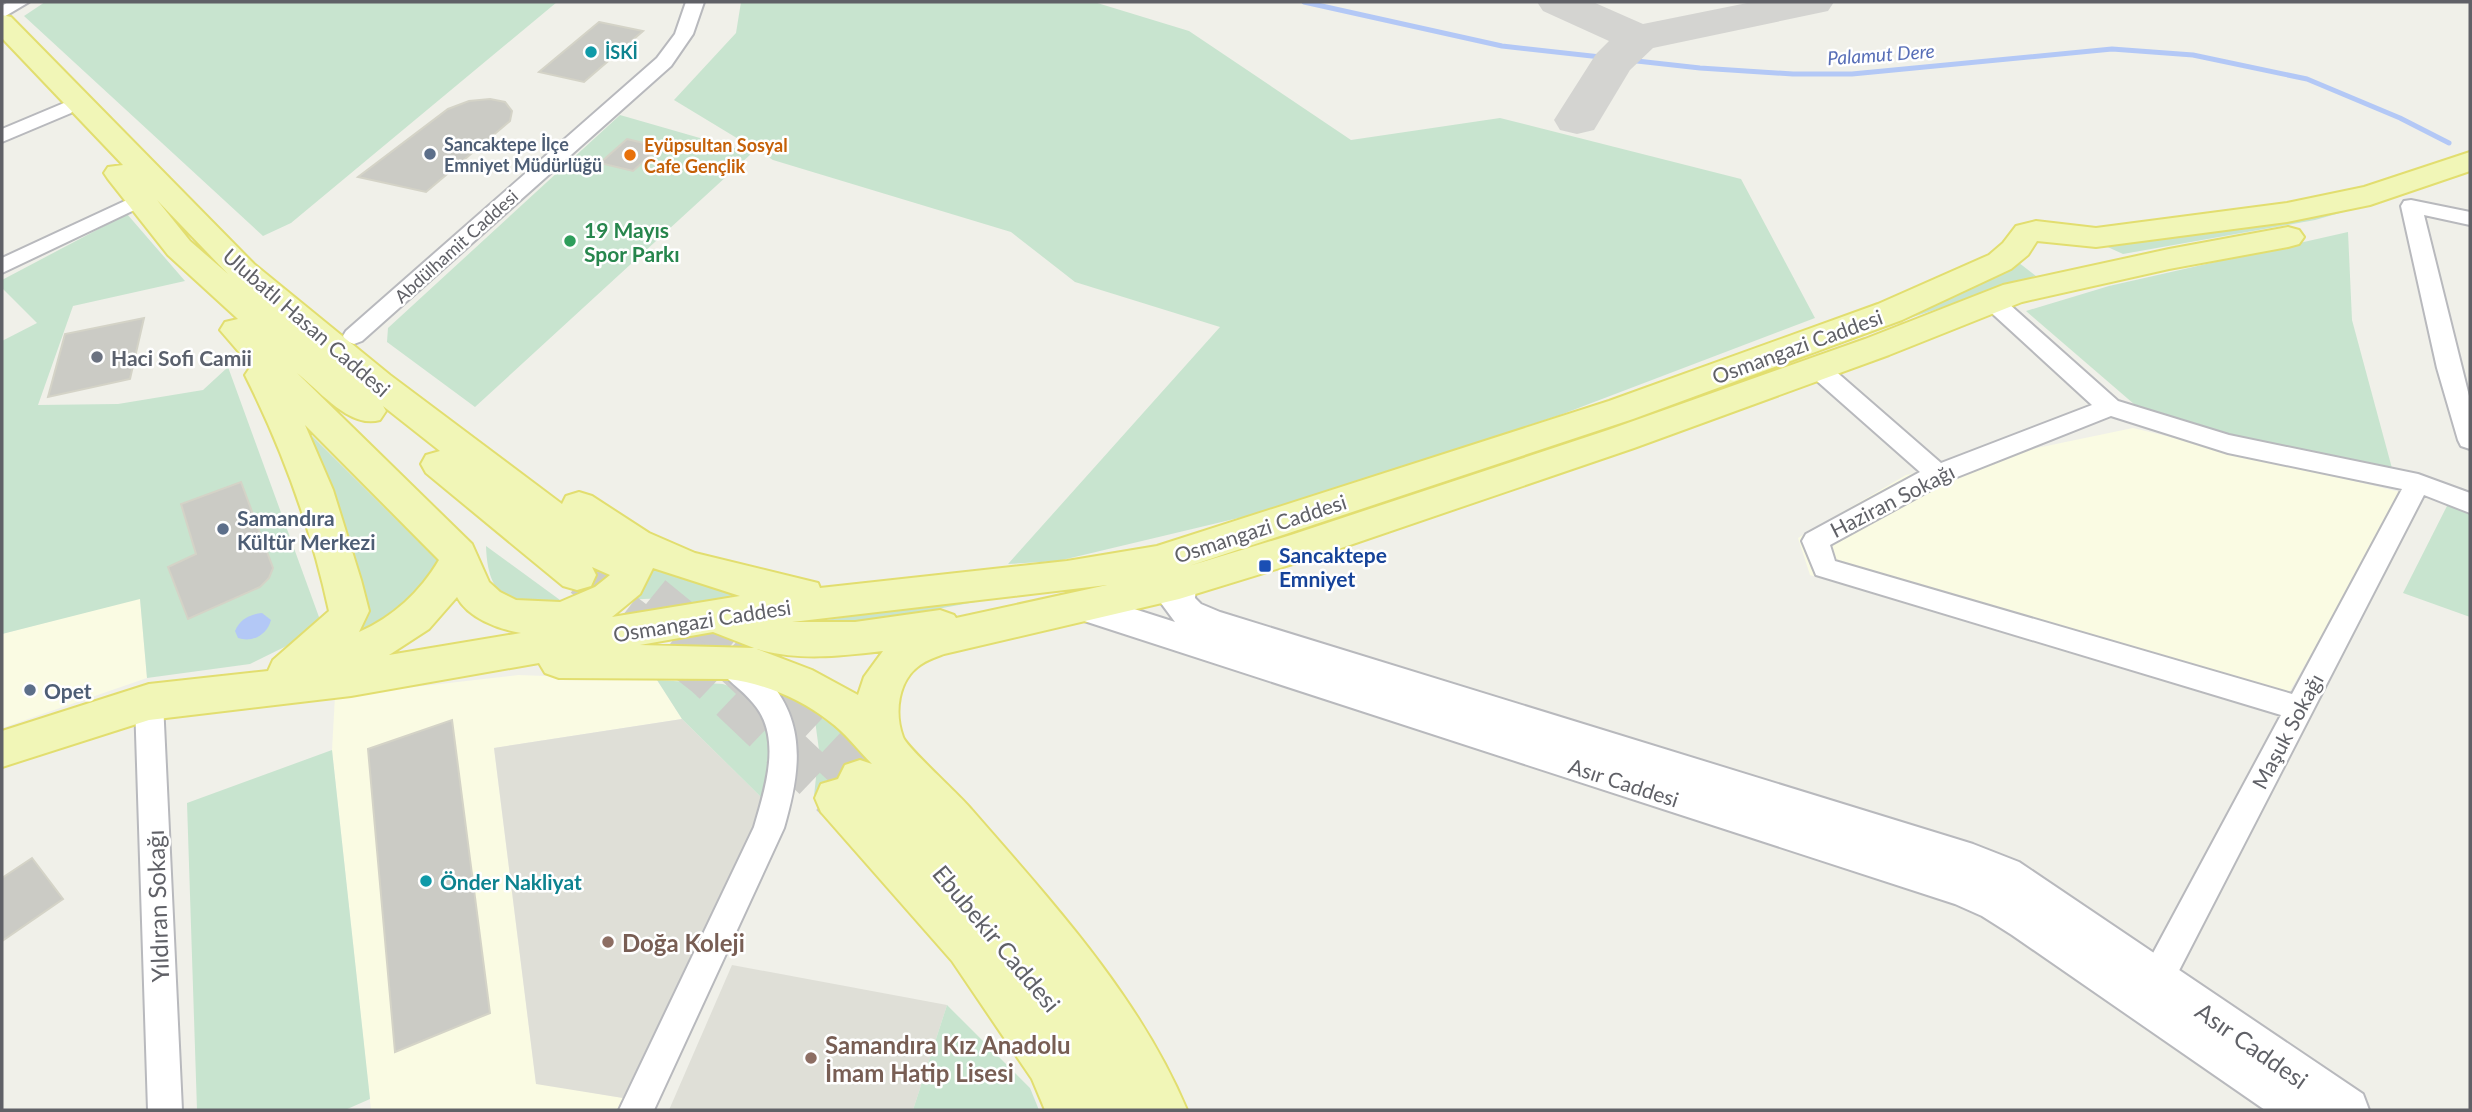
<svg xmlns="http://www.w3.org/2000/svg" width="2472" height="1112" viewBox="0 0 2472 1112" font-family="Lato,sans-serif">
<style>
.commercial{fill:#fafbe3}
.education{fill:#dfdfd7}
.green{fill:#c8e4cf}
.water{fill:#b3c8f6}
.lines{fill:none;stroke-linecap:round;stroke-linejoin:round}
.stream{stroke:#b3c8f6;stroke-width:5}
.taxiway{fill:#d4d4d1;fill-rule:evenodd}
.building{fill:#cbcbc5;stroke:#d4d3c7;stroke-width:2}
.primary-tunnel-far1{stroke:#ccccc8;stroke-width:37;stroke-dasharray:37 18;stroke-linecap:butt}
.primary-tunnel{stroke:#ccccc8;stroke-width:46;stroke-dasharray:46 23;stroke-linecap:butt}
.minor-casing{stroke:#b8b9bd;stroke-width:4}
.tertiary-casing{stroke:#b8b9bd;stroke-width:4}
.primary-casing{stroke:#e2de6f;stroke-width:4}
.minor{fill:#fff;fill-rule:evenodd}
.tertiary{fill:#fff;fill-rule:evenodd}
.primary{fill:#f1f6b7;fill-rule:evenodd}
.culture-dot{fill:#0f9aa8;stroke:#fff;stroke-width:2.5}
.service-dot{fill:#5c6f8a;stroke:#fff;stroke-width:2.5}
.food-dot{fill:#e8710a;stroke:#fff;stroke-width:2.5}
.leisure-dot{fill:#2e9e5b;stroke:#fff;stroke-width:2.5}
.worship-dot{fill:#6b7280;stroke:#fff;stroke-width:2.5}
.transit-dot{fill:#1a4fb4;stroke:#fff;stroke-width:2.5}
.education-dot{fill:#8d6e63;stroke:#fff;stroke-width:2.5}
.labels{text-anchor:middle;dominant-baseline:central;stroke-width:5;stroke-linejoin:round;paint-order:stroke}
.far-culture-label{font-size:18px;font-weight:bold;fill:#0d838f;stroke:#fff;text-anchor:start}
.far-service-label{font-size:18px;font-weight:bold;fill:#4e5e75;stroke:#fff;text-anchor:start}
.far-food-label{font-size:18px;font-weight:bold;fill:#c56008;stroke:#fff;text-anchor:start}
.far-street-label{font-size:18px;fill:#606167;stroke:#fff}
.far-water-label{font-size:19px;font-style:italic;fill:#576eb7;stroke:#fff}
.leisure-label{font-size:21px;font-weight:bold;fill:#27864d;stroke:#fff;text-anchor:start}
.street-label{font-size:21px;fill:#606167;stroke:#fff}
.worship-label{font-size:21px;font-weight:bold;fill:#5b616d;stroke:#fff;text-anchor:start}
.service-label{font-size:21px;font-weight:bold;fill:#4e5e75;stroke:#fff;text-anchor:start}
.transit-label{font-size:21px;font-weight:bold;fill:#164399;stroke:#fff;text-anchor:start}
.culture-label{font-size:21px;font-weight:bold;fill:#0d838f;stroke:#fff;text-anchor:start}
.near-street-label{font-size:24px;fill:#606167;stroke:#fff}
.near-education-label{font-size:24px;font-weight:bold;fill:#785e54;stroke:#fff;text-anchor:start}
</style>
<rect width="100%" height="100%" fill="#f0f0e9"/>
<path class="commercial" d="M 2133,428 L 2404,493 L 2276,715 L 1810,575 L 1798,538 L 1906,475 Z
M 140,598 L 147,678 L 2,728 L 2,634 Z
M 518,675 L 657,680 L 682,719 L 494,748 L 536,1083 L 623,1098 L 617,1110 L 371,1110 L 332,750 L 335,696 Z"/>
<path class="education" d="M 682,719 L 765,801 L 623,1098 L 536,1084 L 494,748 Z
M 732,965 L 947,1005 L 913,1110 L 669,1110 Z"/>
<path class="green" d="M 45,2 L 557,2 L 291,223 L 263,236 L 24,16 Z
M 741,2 L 1094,2 L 1189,31 L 1351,140 L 1500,118 L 1741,179 L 1815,318 L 1560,415 L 1276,509 L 1058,561 L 1008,564 L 1220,327 L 1075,282 L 1011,232 L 773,160 L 674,100 L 736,33 Z
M 620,115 L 752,153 L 475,407 L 387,342 L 388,328 Z
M 2393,198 L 2315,220 L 2123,254 L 2101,244 L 2312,216 Z
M 127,214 L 185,281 L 73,306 L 38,405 L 118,404 L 203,390 L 228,367 L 323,628 L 250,664 L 147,678 L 140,599 L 2,634 L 2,341 L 37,323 L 2,288 L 2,280 Z
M 2348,232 L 2352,320 L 2393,472 L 2156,423 L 2026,311 L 2109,286 Z
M 2014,259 L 2036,276 L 1868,332 Z
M 303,427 L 440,563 L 438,583 L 348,643 L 369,611 Z
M 2448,504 L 2470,512 L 2470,617 L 2403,593 Z
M 486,546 L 560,600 C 511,603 488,602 486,546 Z
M 650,567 L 779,598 L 721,608 L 668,598 L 619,600 Z
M 1058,587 L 904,615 L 825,624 L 825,620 Z
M 657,680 L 723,684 L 749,693 L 786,740 L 765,801 L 682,719 Z
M 814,713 L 871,750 L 814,796 L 819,750 Z
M 332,750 L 370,1099 L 345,1110 L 197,1110 L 187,803 Z
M 947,1005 L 1030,1088 L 1039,1110 L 913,1110 Z"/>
<path class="water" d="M 262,613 L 271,620 C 267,635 252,643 238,638 L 235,631 C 240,619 250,614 262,613 Z"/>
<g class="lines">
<path class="stream" d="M 1304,2 L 1502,46 L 1700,68 L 1793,74 L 1852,74 L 2112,49 L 2193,55 L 2307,79 L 2400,118 L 2449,143"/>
<path class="taxiway" d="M 1537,2 L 1593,2 L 1643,24 L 1752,2 L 1834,2 L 1828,11 L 1653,48 L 1630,70 L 1594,130 L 1577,134 L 1560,130 L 1554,120 L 1596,54 L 1609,41 L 1543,11 Z"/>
</g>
<path class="building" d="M 599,22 L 643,31 L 584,82 L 539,72 Z
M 490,99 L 505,102 L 512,111 L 510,121 L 426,192 L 358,177 L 448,109 L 469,101 Z
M 627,139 L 660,147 L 633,171 L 600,163 Z
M 144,318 L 130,379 L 48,397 L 65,334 Z
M 241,482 L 273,568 L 269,578 L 260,587 L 188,619 L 168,567 L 196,554 L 181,504 Z
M 452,720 L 490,1013 L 395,1052 L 368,749 Z
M 32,858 L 63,899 L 2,941 L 2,878 Z"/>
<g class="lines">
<path class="primary-tunnel-far1" d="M 611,560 L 728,655
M 582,578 L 682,655"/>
<path class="primary-tunnel" d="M 680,653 L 707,674 L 837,798
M 726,653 L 860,779"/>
<g class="minor-casing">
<path id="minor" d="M 8,2 L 29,2 L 2,18 L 2,6 Z
M 686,2 L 704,2 L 693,34 L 671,66 L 362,341 L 354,344 L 346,341 L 343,336 L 346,331 L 657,58 L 675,34 Z
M 64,103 L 74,109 L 71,113 L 2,142 L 2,129 Z
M 142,193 L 149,195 L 152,199 L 149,203 L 2,273 L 2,258 Z
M 2411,200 L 2470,212 L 2470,225 L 2424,215 L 2470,400 L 2470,449 L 2461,446 L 2458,440 L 2437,368 L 2401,206 L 2404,201 Z
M 1992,294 L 2000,296 L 2118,401 L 2229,435 L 2418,474 L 2470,493 L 2470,513 L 2424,495 L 2169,990 L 2157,995 L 2145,990 L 2141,979 L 2145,968 L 2281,715 L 1816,575 L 1802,541 L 1806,534 L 1920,472 L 1809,374 L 1805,368 L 1809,362 L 1817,360 L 1825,362 L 1941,463 L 2092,405 L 1984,306 L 1981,301 L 1984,296 ZM 2111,416 L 2228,453 L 2402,489 L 2292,694 L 1835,561 L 1830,545 L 1947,481 Z
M 730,652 C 745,658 758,669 769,681 C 808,725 799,776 784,828 L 654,1110 L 619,1110 L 754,827 C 765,789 783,737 753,703 C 742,689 724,679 716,664 L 720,656 Z
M 149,690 L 159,693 L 163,702 L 182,1110 L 148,1110 L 135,702 L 139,693 Z"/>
</g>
<g class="tertiary-casing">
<path id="tertiary" d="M 1179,571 L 1191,575 L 1196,584 L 1195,598 L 1201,604 L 1220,612 L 1973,844 L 2019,862 L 2363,1094 L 2369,1110 L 2265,1110 L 2012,935 L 1982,916 L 1955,904 L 1072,617 L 1067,607 L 1072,597 L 1084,593 L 1175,622 L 1161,603 L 1162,584 L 1167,575 Z"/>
</g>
<g class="primary-casing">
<path id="primary" d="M 2,15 L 11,17 L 254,264 L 390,375 L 562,504 L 566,496 L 579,492 L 592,496 L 649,533 L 695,553 L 818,583 L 820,588 L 1067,561 L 1157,546 L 1609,401 L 1878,304 L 1989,255 L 2003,243 L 2016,226 L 2036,221 L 2096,228 L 2287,203 L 2364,187 L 2470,152 L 2470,171 L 2370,205 L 2287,222 L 2096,247 L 2037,241 L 2028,255 L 2011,269 L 1902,320 L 1633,419 L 1189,566 L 1291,535 L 1608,430 L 1865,339 L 2003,285 L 2169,249 L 2288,227 L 2299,230 L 2304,237 L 2299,244 L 2288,247 L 2169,269 L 2022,302 L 1889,355 L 1634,448 L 1309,559 L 1179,599 L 944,654 C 936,657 927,660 920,665 C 898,680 894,713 903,737 C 907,748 960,795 972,810 C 1052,902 1139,996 1187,1110 L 1045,1110 L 1032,1079 L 952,961 L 821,812 L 815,798 L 821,784 L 838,779 L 845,765 L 860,760 L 872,764 C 858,750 845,732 829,721 C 801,699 763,683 728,679 L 559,678 L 545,673 L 539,663 L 351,696 L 149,720 L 2,767 L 2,731 L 149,684 L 268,671 L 273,660 L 329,611 C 311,528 283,451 245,375 L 251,366 L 220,330 L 225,322 L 238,319 L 168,255 L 108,179 L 104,173 L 108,167 L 123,165 L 2,38 ZM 157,200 L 228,274 L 190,241 ZM 297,373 C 320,391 350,429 380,420 L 386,411 L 383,406 L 440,451 L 426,455 L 421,464 L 426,473 L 563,586 L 577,590 L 591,586 L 596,575 L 592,567 L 610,575 L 595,587 L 560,602 L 516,600 L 500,592 L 489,582 L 472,544 ZM 305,425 L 439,560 C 420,592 393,617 359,632 L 369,611 L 361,580 L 333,490 ZM 653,568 L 740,596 L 612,617 L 640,594 ZM 1107,585 L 956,618 L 954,615 L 940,610 L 855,622 L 792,622 ZM 457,597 C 468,618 498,629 521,633 L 389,655 L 429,629 ZM 713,632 L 754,648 L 640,645 ZM 757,649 C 798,661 841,656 883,651 L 864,677 L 858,695 L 812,670 Z"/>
</g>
<use href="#minor" class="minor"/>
<use href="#tertiary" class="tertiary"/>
<use href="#primary" class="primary"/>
</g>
<g class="culture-dot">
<circle cx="591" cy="52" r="7"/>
<circle cx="426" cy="881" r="7"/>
</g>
<g class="service-dot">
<circle cx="430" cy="154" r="7"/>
<circle cx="223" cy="529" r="7"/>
<circle cx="30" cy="690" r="7"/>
</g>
<circle class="food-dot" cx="630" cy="155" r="7"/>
<circle class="leisure-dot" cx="570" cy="241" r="7"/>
<circle class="worship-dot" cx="97" cy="357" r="7"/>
<rect class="transit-dot" x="1258" y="559" width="14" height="14" rx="3.5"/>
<g class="education-dot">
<circle cx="608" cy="942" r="7"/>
<circle cx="811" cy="1058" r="7"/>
</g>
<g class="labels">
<g class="far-culture-label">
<text x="605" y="52">İSKİ</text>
</g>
<g class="far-service-label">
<text x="444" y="144">Sancaktepe İlçe<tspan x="444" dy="21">Emniyet Müdürlüğü</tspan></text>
</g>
<g class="far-food-label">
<text x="644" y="145">Eyüpsultan Sosyal<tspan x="644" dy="21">Cafe Gençlik</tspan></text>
</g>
<g class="far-street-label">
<text transform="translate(456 246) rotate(-42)">Abdülhamit Caddesi</text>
</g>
<g class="far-water-label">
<text transform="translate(1881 54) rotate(-4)">Palamut Dere</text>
</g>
<g class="leisure-label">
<text x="584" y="229">19 Mayıs<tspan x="584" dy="24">Spor Parkı</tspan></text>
</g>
<g class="street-label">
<text transform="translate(307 322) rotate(41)">Ulubatlı Hasan Caddesi</text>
<text transform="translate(1797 346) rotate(-20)">Osmangazi Caddesi</text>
<text transform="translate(1892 500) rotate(-27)">Haziran Sokağı</text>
<text transform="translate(1260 528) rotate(-18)">Osmangazi Caddesi</text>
<text transform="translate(702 620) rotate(-9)">Osmangazi Caddesi</text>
<text transform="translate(2287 731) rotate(-62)">Maşuk Sokağı</text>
<text transform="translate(1624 782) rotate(18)">Asır Caddesi</text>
</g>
<g class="worship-label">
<text x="111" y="357">Haci Sofi Camii</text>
</g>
<g class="service-label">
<text x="237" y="517">Samandıra<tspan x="237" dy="24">Kültür Merkezi</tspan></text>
<text x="44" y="690">Opet</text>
</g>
<g class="transit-label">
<text x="1279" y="554">Sancaktepe<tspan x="1279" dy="24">Emniyet</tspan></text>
</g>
<g class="culture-label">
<text x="440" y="881">Önder Nakliyat</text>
</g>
<g class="near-street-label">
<text transform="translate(157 906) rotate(-92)">Yıldıran Sokağı</text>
<text transform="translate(997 938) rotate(50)">Ebubekir Caddesi</text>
<text transform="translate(2252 1045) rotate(35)">Asır Caddesi</text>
</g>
<g class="near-education-label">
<text x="622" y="942">Doğa Koleji</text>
<text x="825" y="1044">Samandıra Kız Anadolu<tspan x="825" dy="28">İmam Hatip Lisesi</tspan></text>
</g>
</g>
<rect width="2472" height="1112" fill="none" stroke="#606167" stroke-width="7"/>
</svg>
